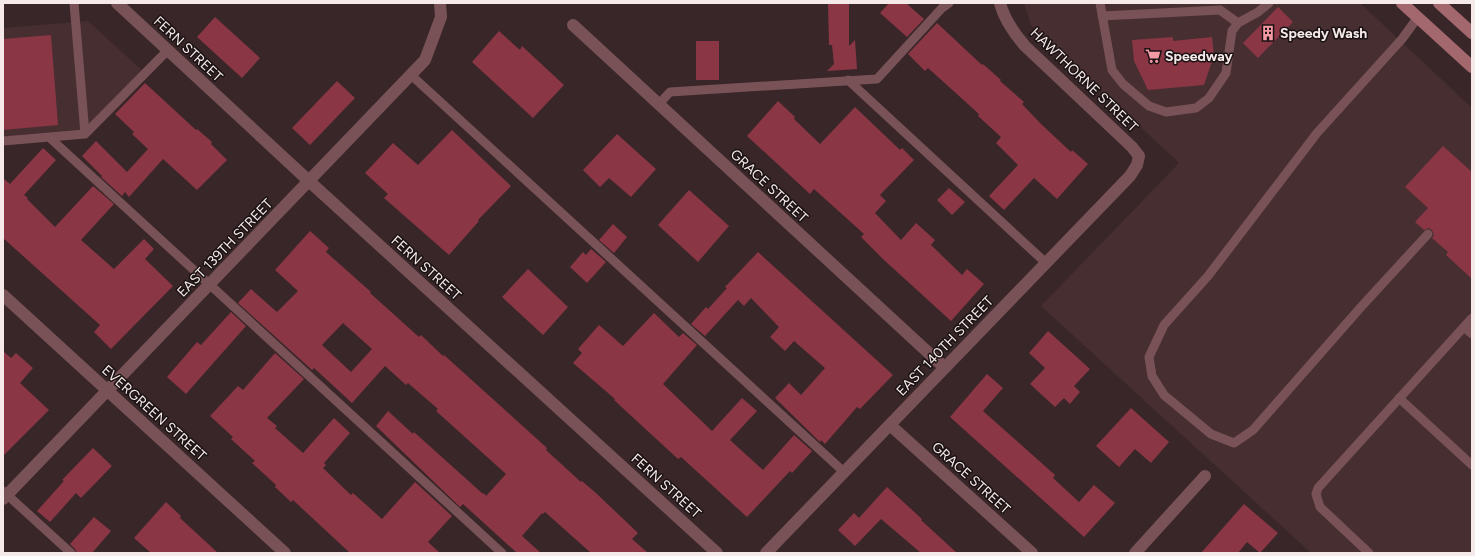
<svg xmlns="http://www.w3.org/2000/svg" width="1475" height="556" viewBox="0 0 1475 556" font-family="Figtree,sans-serif">
<style>
.built{fill:#472e31}
.building{fill:#8a3645;fill-rule:evenodd}
.lines{fill:none;stroke-linecap:round;stroke-linejoin:round}
.lane{stroke:#785256;stroke-width:9}
.street{stroke:#785256;stroke-width:12}
.secondary{stroke:#a3676e;stroke-width:12}
.labels{text-anchor:middle;dominant-baseline:central;stroke-width:3;stroke-linejoin:round;paint-order:stroke}
.poi-label{font-size:14px;font-weight:bold;fill:#f6e9ea;stroke:#1a1213;text-anchor:start}
.street-label{font-size:14px;fill:#f6e9ea;stroke:#1a1213}
</style>
<rect width="100%" height="100%" fill="#392628"/>
<path class="built" d="M 1024,3 L 1360,3 L 1472,108 L 1472,553 L 1311,553 L 1041,306 L 1179,163 L 1031,25 Z
M 88,21 L 146,74 L 85,134 L 3,141 L 3,28 Z"/>
<path class="building" d="M 849,3 L 849,46 L 855,40 L 857,69 L 827,71 L 834,64 L 832,45 L 829,45 L 828,4 Z
M 889,3 L 906,3 L 924,19 L 907,37 L 880,13 Z
M 1278,7 L 1293,22 L 1258,58 L 1243,43 Z
M 215,17 L 260,58 L 242,78 L 197,37 Z
M 937,23 L 982,65 L 983,64 L 1001,80 L 1000,81 L 1024,102 L 1022,104 L 1041,124 L 1071,152 L 1072,150 L 1088,164 L 1057,199 L 1034,178 L 1004,210 L 989,196 L 1018,165 L 996,143 L 1001,137 L 978,116 L 979,114 L 928,68 L 925,71 L 908,54 Z
M 499,31 L 520,50 L 522,46 L 564,85 L 533,118 L 472,62 Z
M 51,35 L 58,125 L 3,130 L 3,39 Z
M 1173,37 L 1173,41 L 1212,37 L 1214,55 L 1204,85 L 1148,90 L 1134,61 L 1132,40 Z
M 696,41 L 719,41 L 719,80 L 696,80 Z
M 337,81 L 355,98 L 310,145 L 292,128 Z
M 145,83 L 196,130 L 197,129 L 212,142 L 211,144 L 227,160 L 197,190 L 163,159 L 129,197 L 125,192 L 122,196 L 101,177 L 102,176 L 82,156 L 96,141 L 127,172 L 148,149 L 132,134 L 134,132 L 115,114 Z
M 778,101 L 795,117 L 794,119 L 820,144 L 855,107 L 900,150 L 902,148 L 914,160 L 880,195 L 886,201 L 875,213 L 901,240 L 916,223 L 935,240 L 931,245 L 962,275 L 967,269 L 984,284 L 951,321 L 884,260 L 861,237 L 864,234 L 814,189 L 810,194 L 747,136 Z
M 452,130 L 511,186 L 478,220 L 479,221 L 449,255 L 384,198 L 388,194 L 365,173 L 393,143 L 418,165 Z
M 617,134 L 656,169 L 631,197 L 609,178 L 600,187 L 583,170 Z
M 1443,146 L 1472,172 L 1472,279 L 1446,255 L 1448,252 L 1432,238 L 1434,235 L 1432,230 L 1429,228 L 1424,230 L 1415,222 L 1428,208 L 1405,187 Z
M 43,148 L 56,160 L 24,195 L 28,198 L 27,199 L 55,227 L 93,186 L 114,204 L 81,240 L 114,269 L 144,239 L 154,249 L 145,259 L 173,286 L 111,349 L 94,332 L 100,325 L 3,238 L 3,178 L 10,184 Z
M 949,188 L 965,202 L 952,215 L 937,200 Z
M 689,190 L 729,226 L 698,262 L 658,225 Z
M 613,224 L 627,237 L 614,253 L 599,240 Z
M 310,231 L 329,248 L 326,252 L 371,292 L 370,293 L 419,337 L 421,335 L 443,356 L 444,355 L 547,448 L 546,450 L 581,482 L 582,481 L 597,494 L 638,533 L 632,539 L 648,553 L 591,553 L 545,512 L 543,514 L 542,513 L 522,536 L 541,553 L 517,553 L 463,504 L 460,507 L 376,426 L 388,411 L 413,434 L 414,432 L 483,494 L 484,493 L 486,496 L 506,474 L 436,411 L 438,409 L 408,383 L 406,385 L 385,366 L 352,403 L 314,368 L 312,370 L 238,303 L 251,289 L 277,312 L 298,291 L 275,270 ZM 343,323 L 372,349 L 351,372 L 322,345 Z
M 591,249 L 606,262 L 587,283 L 570,267 L 583,252 L 586,255 Z
M 758,252 L 893,375 L 860,409 L 857,407 L 825,444 L 821,440 L 820,442 L 775,398 L 789,383 L 801,395 L 825,368 L 794,341 L 785,351 L 770,337 L 779,327 L 751,298 L 744,306 L 738,300 L 705,336 L 691,324 L 706,307 L 708,309 L 727,288 L 725,287 Z
M 528,269 L 568,307 L 543,335 L 502,297 Z
M 231,312 L 246,326 L 186,394 L 167,377 L 197,342 L 201,345 Z
M 654,313 L 679,337 L 683,333 L 697,345 L 663,384 L 712,431 L 742,398 L 757,411 L 730,440 L 763,470 L 794,435 L 812,451 L 792,473 L 790,471 L 747,517 L 681,457 L 678,459 L 614,400 L 615,399 L 573,363 L 582,353 L 578,349 L 599,325 L 623,346 Z
M 1048,331 L 1090,369 L 1074,386 L 1080,392 L 1070,404 L 1064,398 L 1055,407 L 1030,384 L 1045,368 L 1029,353 Z
M 3,351 L 11,358 L 16,353 L 33,368 L 20,383 L 49,410 L 3,456 Z
M 275,353 L 304,379 L 267,418 L 277,426 L 275,428 L 303,453 L 334,418 L 350,433 L 324,463 L 326,465 L 323,468 L 351,495 L 353,493 L 382,519 L 415,482 L 452,516 L 428,542 L 440,553 L 350,553 L 293,500 L 291,502 L 275,487 L 276,485 L 252,463 L 255,461 L 231,439 L 233,437 L 210,416 L 238,386 L 243,390 Z
M 987,374 L 1003,388 L 983,411 L 1055,475 L 1053,478 L 1079,502 L 1094,485 L 1115,503 L 1084,537 L 950,417 Z
M 1131,408 L 1169,442 L 1151,463 L 1135,449 L 1119,467 L 1096,446 Z
M 93,448 L 112,466 L 81,498 L 76,493 L 50,522 L 37,511 L 64,481 L 62,480 Z
M 887,487 L 922,519 L 921,520 L 957,553 L 921,553 L 881,519 L 855,546 L 838,530 L 854,513 L 859,518 Z
M 166,502 L 181,516 L 180,518 L 218,553 L 151,553 L 134,538 Z
M 1244,504 L 1278,533 L 1260,553 L 1247,542 L 1238,553 L 1201,553 Z
M 94,517 L 111,531 L 92,553 L 77,553 L 75,549 L 70,544 Z"/>
<g class="lines">
<path class="lane" d="M 74,3 L 85,134
M 1100,3 L 1112,70 L 1123,84 L 1149,106 L 1166,112 L 1196,108 L 1209,98 L 1226,73 L 1232,31 L 1238,23 L 1258,12 L 1269,3
M 1102,16 L 1220,10 L 1238,23
M 1418,17 L 1402,39 L 1317,133 L 1208,276 L 1164,325 L 1149,357 L 1152,376 L 1164,395 L 1211,434 L 1234,443 L 1253,430 L 1361,307 L 1428,234
M 411,75 L 844,472
M 848,80 L 1046,263
M 659,104 L 670,92 L 877,79 L 942,8 L 949,3
M 50,138 L 502,553
M 3,141 L 85,134 L 168,50
M 1464,327 L 1472,334
M 1399,398 L 1472,465
M 3,491 L 71,553
M 1369,553 L 1320,507 L 1316,494 L 1318,488 L 1472,318"/>
<path class="street" d="M 117,3 L 310,182 L 717,553
M 573,25 L 945,368
M 3,295 L 285,553
M 890,425 L 1032,553
M 3,499 L 425,60 L 441,17 L 440,3
M 766,553 L 1130,176 L 1137,165 L 1139,156 L 1132,147 L 1025,46 C 1014,33 1004,19 1000,3
M 1135,553 L 1205,476"/>
<path class="secondary" d="M 1402,3 L 1472,67
M 1439,3 L 1472,33"/>
</g>
<defs>
<g id="building-bare" transform="scale(1.2)"><path d="M-4-6H4V6H1V3H-1V6H-4ZM-2.5-4.3h1.7v1.8h-1.7ZM.8-4.3h1.7v1.8H.8ZM-2.5-1h1.7V.8h-1.7ZM.8-1h1.7V.8H.8Z" fill="#f49aa5" stroke="#1a1213" stroke-width="2.5" paint-order="stroke"/></g>
<g id="supermarket-bare" transform="scale(1.2)"><path d="M-6-5.5h2.5l.6 2H6L4.5 2H-2.5L-4.4-4H-6ZM-1.5 3.2a1.3 1.3 0 1 0 .1 0ZM3 3.2a1.3 1.3 0 1 0 .1 0Z" fill="#f49aa5" stroke="#1a1213" stroke-width="2.5" paint-order="stroke"/></g>
</defs>
<g fill-rule="evenodd">
<use href="#building-bare" x="1268" y="33"/>
<use href="#supermarket-bare" x="1153" y="56"/>
</g>
<g class="labels">
<g class="poi-label">
<text x="1280" y="33">Speedy Wash</text>
<text x="1165" y="56">Speedway</text>
</g>
<g class="street-label">
<text transform="translate(188 49) rotate(43)">FERN STREET</text>
<text transform="translate(1084 80) rotate(44)">HAWTHORNE STREET</text>
<text transform="translate(769 186) rotate(43)">GRACE STREET</text>
<text transform="translate(225 248) rotate(-46)">EAST 139TH STREET</text>
<text transform="translate(426 268) rotate(42)">FERN STREET</text>
<text transform="translate(945 346) rotate(-46)">EAST 140TH STREET</text>
<text transform="translate(154 413) rotate(42)">EVERGREEN STREET</text>
<text transform="translate(971 478) rotate(42)">GRACE STREET</text>
<text transform="translate(666 486) rotate(42)">FERN STREET</text>
</g>
</g>
<rect width="1475" height="556" fill="none" stroke="#f6e9ea" stroke-width="8"/>
</svg>
